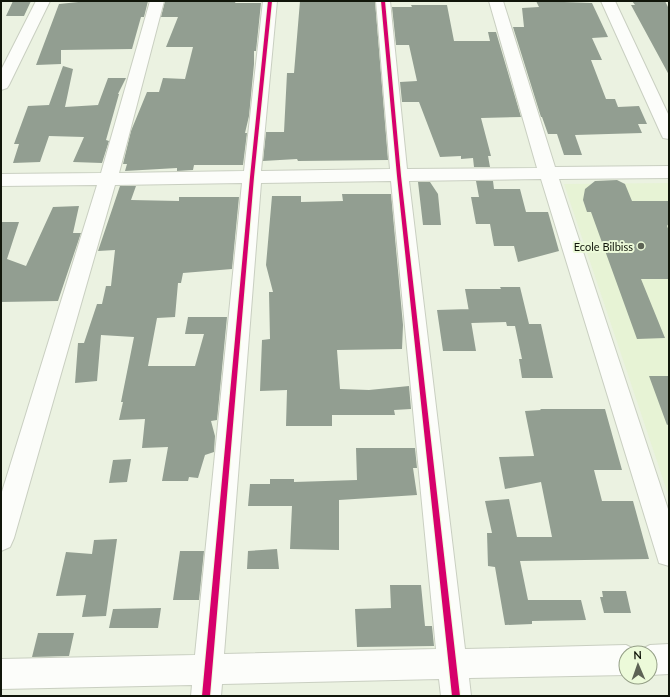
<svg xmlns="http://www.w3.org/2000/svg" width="670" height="697" viewBox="0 0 670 697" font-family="Lato,sans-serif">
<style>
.built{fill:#e7f3d5}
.building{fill:#929e91}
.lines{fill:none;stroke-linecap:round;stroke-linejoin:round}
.minor-casing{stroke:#c9cfc1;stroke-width:2}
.minor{fill:#fcfdfa;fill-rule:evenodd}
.cycleway-casing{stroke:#ecfad9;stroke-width:2}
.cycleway{fill:#d6006c;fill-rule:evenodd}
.poi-dot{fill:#5d6355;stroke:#ecfad9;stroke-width:1.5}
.labels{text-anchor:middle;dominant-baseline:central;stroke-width:4;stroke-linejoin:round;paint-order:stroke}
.poi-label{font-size:11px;fill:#11160a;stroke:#ecfad9;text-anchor:end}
</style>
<rect width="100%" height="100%" fill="#ebf2e1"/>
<path class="built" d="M 669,183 L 669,497 L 564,184 Z"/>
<path class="building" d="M 13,1 L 31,1 L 24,16 L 6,16 Z
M 88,1 L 148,1 L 144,17 L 141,17 L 132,49 L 61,50 L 61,64 L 36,65 L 59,4 Z
M 165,1 L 236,1 L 235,3 L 261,3 L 256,51 L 254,51 L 254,64 L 249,116 L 245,133 L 247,133 L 243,165 L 194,165 L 193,170 L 177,171 L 177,168 L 125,171 L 127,164 L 123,164 L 131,131 L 147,92 L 159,92 L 163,78 L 185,79 L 193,47 L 166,47 L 178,17 L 161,17 Z
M 300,1 L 375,1 L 388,160 L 298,161 L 297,159 L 263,161 L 266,132 L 284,132 L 287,73 L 294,73 Z
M 536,1 L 592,3 L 608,37 L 592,38 L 602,60 L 591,60 L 606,99 L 615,99 L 618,107 L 639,106 L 647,124 L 638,124 L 642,133 L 575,135 L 582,155 L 564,155 L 557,134 L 548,134 L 542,117 L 541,117 L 513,27 L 524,27 L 522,8 L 539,7 Z
M 632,1 L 665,1 L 669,9 L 669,75 L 631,5 L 635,5 Z
M 411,5 L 447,5 L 454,41 L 490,41 L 488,32 L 496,32 L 521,117 L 481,118 L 491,156 L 488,156 L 490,167 L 474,167 L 473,158 L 461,159 L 461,156 L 440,157 L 419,102 L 402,102 L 400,82 L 417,81 L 409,45 L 396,45 L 392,7 L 412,7 Z
M 63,66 L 73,69 L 65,107 L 98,105 L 108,78 L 126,78 L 118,94 L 119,94 L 106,140 L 109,141 L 102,163 L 73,162 L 84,137 L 49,136 L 40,162 L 13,163 L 19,144 L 14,144 L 28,106 L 49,105 Z
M 617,180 L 625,184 L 632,201 L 669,201 L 669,223 L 667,226 L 669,231 L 669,279 L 641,279 L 665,338 L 637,339 L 591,212 L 587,212 L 583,200 L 585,189 L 595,181 Z
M 476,181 L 493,181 L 494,189 L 520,189 L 526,212 L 548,212 L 559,251 L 518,262 L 514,246 L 494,246 L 490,224 L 476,224 L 471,197 L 479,197 Z
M 418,182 L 430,182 L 438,194 L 441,225 L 423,225 Z
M 120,186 L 136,186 L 131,200 L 179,201 L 179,197 L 239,197 L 232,269 L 183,273 L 181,283 L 178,283 L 175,317 L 157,318 L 148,366 L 195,366 L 204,334 L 185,334 L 188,317 L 227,317 L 217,420 L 211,421 L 215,436 L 214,452 L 205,455 L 198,478 L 189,477 L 188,481 L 162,481 L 168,447 L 142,448 L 145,419 L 119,420 L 123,402 L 121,402 L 134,337 L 101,335 L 97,381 L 75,383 L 78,343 L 84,343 L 97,304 L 102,304 L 106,286 L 111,286 L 115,250 L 98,251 Z
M 342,194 L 391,194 L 403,325 L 402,349 L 337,350 L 340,389 L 369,390 L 409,386 L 411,409 L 394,410 L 395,415 L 332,415 L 332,426 L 286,426 L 287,390 L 260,391 L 262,340 L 270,339 L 269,292 L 273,292 L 266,265 L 272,196 L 301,196 L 301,202 L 343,201 Z
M 79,206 L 73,233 L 81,233 L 58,301 L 1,302 L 1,222 L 19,222 L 7,259 L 26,266 L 53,207 Z
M 500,287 L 520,287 L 529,324 L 541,324 L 553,378 L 522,378 L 519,359 L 522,359 L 515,326 L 507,326 L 506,322 L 471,323 L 465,289 L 501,289 Z
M 469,309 L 476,351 L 443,351 L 437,310 Z
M 649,376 L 669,376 L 669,424 L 667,425 Z
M 540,409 L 605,409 L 622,470 L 594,470 L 602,501 L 633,501 L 649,559 L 520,561 L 528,600 L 581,600 L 586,620 L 532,621 L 532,624 L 505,625 L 495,567 L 488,566 L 487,533 L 492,533 L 485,501 L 509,499 L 517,537 L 552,537 L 541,482 L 505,489 L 499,457 L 534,456 L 525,411 L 541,410 Z
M 356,448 L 415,448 L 417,468 L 413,468 L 417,495 L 339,500 L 339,550 L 290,549 L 292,506 L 248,506 L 250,484 L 270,484 L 270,479 L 294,479 L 294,482 L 357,480 Z
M 131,459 L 127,482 L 109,483 L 113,460 Z
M 117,539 L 106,616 L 82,617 L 86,595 L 56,596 L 66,552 L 92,554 L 94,540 Z
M 277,549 L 279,569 L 247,569 L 248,551 Z
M 180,551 L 204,551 L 199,600 L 173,600 Z
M 390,585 L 421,585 L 425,626 L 432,626 L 434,646 L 357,647 L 355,609 L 391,608 Z
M 602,591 L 626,591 L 631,613 L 604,613 L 600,597 L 603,597 Z
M 161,608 L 158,628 L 109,628 L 113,609 Z
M 38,633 L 74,633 L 69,656 L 32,657 Z"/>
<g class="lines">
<g class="minor-casing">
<path id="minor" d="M 36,1 L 50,1 L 9,85 L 7,88 L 1,90 L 1,70 Z
M 150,1 L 164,1 L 119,173 L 244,171 L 263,1 L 277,1 L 261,171 L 390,169 L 376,1 L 390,1 L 407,169 L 537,168 L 489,1 L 503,1 L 555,167 L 669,166 L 669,178 L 559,179 L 669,512 L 669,566 L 659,563 L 656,553 L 541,179 L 409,181 L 465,649 L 626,645 L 636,650 L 638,653 L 626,653 L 626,675 L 469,678 L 471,696 L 441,696 L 439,679 L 222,684 L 221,696 L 191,696 L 192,685 L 1,689 L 1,659 L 195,655 L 242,183 L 115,185 L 14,538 L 10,547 L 1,551 L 1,495 L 97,185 L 1,186 L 1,174 L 101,173 ZM 391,181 L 436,649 L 224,654 L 261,183 Z
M 601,1 L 615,1 L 669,116 L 669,139 L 663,138 L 661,134 Z
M 669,644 L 669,674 L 650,675 L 650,653 L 638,653 L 640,650 L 650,645 Z"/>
</g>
<use href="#minor" class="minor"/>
<g class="cycleway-casing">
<path id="cycleway" d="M 268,1 L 272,1 L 254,177 L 210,696 L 202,696 L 250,177 Z
M 381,1 L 385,1 L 401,176 L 460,696 L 452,696 L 397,176 Z"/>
</g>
<use href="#cycleway" class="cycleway"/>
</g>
<circle class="poi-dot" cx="641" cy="246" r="4"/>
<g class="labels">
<g class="poi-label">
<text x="633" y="246">Ecole Bilbiss</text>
</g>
</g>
<rect width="670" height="697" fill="none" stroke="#11160a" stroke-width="4"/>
<g transform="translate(638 665) rotate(358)"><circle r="19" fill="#ecfad9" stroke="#949f86"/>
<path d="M0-3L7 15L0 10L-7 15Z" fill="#5d6355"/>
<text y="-6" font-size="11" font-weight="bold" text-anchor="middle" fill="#11160a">N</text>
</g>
</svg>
